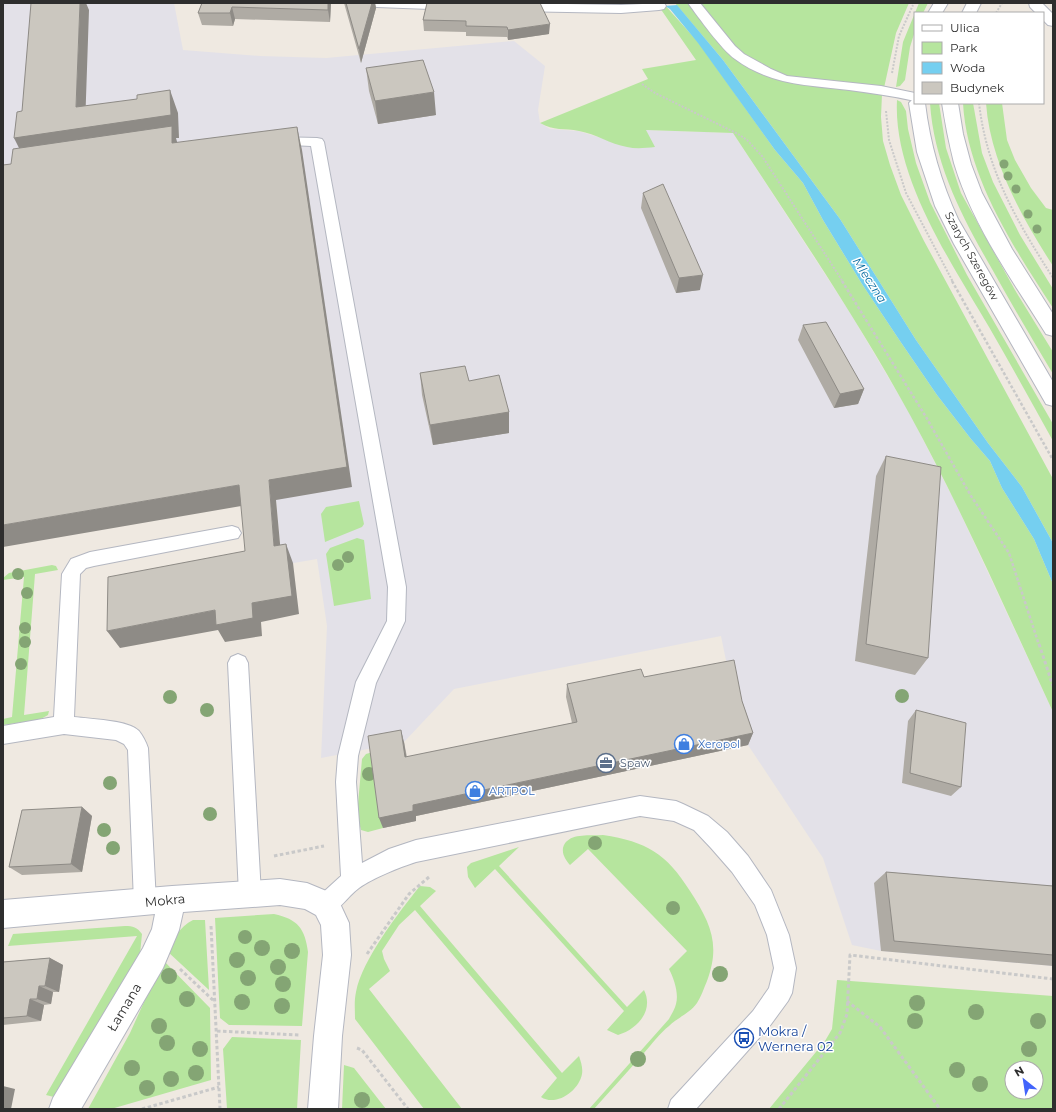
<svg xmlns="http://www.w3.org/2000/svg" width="1056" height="1112" viewBox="0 0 1056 1112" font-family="Montserrat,sans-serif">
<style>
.industrial{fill:#e3e1e8}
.green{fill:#b6e59e;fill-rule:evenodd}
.water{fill:#75cff0}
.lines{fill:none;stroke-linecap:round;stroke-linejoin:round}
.lane-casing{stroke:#b4b7c1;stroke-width:2}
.street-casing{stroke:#b4b7c1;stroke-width:2}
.secondary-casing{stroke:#b4b7c1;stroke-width:2}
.path-far2{stroke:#c9c9c9;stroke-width:2;stroke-dasharray:2 1.5;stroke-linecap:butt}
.path-far1{stroke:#c9c9c9;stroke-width:2.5;stroke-dasharray:3 2;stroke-linecap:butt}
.path{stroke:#c9c9c9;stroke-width:3;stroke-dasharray:3.5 2.5;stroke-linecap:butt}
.lane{fill:#fff;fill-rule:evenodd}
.street{fill:#fff;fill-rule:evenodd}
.secondary{fill:#fff;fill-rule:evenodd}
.tree{fill:#84a574}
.wall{fill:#afaba4}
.shaded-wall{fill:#8e8b86}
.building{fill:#cbc7bf;stroke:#8e8b86}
.labels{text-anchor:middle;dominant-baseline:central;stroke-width:3;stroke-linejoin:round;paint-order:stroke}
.street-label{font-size:11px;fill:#2e2e2e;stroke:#fff}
.shop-label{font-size:11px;fill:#366cbe;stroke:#fff;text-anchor:start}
.service-label{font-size:11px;fill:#4e5e75;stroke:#fff;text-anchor:start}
.water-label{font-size:12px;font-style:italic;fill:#0d6fa3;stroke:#fff}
.near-street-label{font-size:13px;fill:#2e2e2e;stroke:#fff}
.near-transit-label{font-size:13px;fill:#164399;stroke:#fff;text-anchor:start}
</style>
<rect width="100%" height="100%" fill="#efe9e1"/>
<path class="industrial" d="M 3,3 L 174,3 L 183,50 L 260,56 L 326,58 L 514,41 L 545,66 L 538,110 L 540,123 L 550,129 L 578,131 L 605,139 L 645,130 L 733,133 L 849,311 L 910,414 L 957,506 L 1053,712 L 1053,966 L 881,951 L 852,945 L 823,858 L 748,745 L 737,714 L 721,636 L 454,689 L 404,742 L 321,758 L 327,626 L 317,559 L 282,565 L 276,500 L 270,463 L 3,506 Z"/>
<path class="green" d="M 655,3 L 663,3 L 698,42 L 775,150 L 803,183 L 823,220 L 862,284 L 900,341 L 937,395 L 971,439 L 990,461 L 1002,488 L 1034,539 L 1053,584 L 1053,712 C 1007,613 963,512 910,415 C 857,318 794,226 733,133 L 646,130 L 655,147 C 645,148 636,149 627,147 C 610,144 596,134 579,131 C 564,128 554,131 540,123 L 648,79 L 642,69 L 696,60 L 662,11 Z
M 675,3 L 909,3 L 896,33 L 884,88 L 840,81 L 831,87 L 882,94 L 881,117 L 883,141 L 890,165 L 901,195 L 924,241 L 1053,479 L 1053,543 L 1022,487 L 988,443 L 916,340 L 840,219 L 723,60 Z
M 919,3 L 928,3 L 923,13 L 915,13 L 915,31 L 910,47 L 905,80 L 900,86 L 896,87 L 903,42 Z
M 897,100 L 901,102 L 906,111 L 908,129 L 916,163 L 930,202 L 967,275 L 1053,424 L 1053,441 C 1032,403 1011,365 989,327 C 951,262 893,177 897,100 Z
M 930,103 L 939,103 L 946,148 L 961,193 L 1015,290 L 1053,352 L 1053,374 C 1032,339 1012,305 992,269 C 962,217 934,164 930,103 Z
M 963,103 L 973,103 L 982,153 L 993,182 L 1020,235 L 1053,289 L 1053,308 C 1014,248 967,177 963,103 Z
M 986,103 L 1002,103 L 1007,140 L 1015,160 L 1031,188 L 1046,208 L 1053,210 L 1053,266 C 1022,218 990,161 986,103 Z
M 359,501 L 364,524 L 362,527 L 325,542 L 321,514 L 326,507 Z
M 357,538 L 364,540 L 371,599 L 334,606 L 326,554 L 330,548 Z
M 52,565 L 56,566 L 58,570 L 35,574 L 24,715 L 49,711 L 48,715 L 39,720 L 3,725 L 3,719 L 12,717 L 24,577 L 3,580 L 3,578 L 9,573 Z
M 373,752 L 383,828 L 368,832 L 361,830 L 357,815 L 362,759 L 366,754 Z
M 603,835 C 647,842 666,853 690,891 C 710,922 721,944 707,981 C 704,988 701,997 697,1003 C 690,1013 677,1018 669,1026 C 660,1033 652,1044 644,1053 C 628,1071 611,1090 594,1109 L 589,1109 L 669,1019 C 671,1015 675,1009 676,1004 C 679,993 674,979 669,969 L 687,951 L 588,849 L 570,865 C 566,860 562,855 563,848 C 567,832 590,836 603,835 Z
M 519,847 L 499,866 L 627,1007 L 644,990 C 654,1010 638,1029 618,1035 L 607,1030 L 624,1011 L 495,869 L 475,888 L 468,877 L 467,867 L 471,863 Z
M 420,886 L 430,887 L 436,891 L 420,906 L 562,1073 L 579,1056 C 581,1062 583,1068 582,1074 C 579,1091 556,1107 541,1097 L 557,1078 L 415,910 L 399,925 L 382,951 L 384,959 L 390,971 L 369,989 L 462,1109 L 424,1109 L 355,1019 C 355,1010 354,1001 356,992 C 362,960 399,912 420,886 Z
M 274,914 C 298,919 305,929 308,952 L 302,1026 L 229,1025 L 220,1018 L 215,918 Z
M 193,920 L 205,920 L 209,990 L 167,951 C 175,938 179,927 193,920 Z
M 125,926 C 133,926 137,927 142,934 L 140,954 L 58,1098 L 46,1095 L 137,936 L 8,946 L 13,934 Z
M 163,960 L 210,1008 L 211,1080 L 111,1109 L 88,1109 L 130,1033 Z
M 837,980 L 1053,996 L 1053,1109 L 769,1109 L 825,1041 L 832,1029 ZM 1012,1068 L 1036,1068 L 1036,1092 L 1012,1092 Z
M 232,1037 L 301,1040 L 297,1109 L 227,1109 L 223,1049 Z
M 344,1065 L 354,1068 L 386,1109 L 342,1109 Z"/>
<path class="water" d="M 677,5 L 723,60 L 840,219 L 916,340 L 988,443 L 1022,487 L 1053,543 L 1053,584 L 1034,539 L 1002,488 L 990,461 L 971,439 L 937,395 L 900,341 L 862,284 L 823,220 L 803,183 L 775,150 L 698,43 L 670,9 L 665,6 Z"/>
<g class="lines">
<g class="lane-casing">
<path id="lane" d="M 688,3 L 700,3 L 735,46 L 744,54 L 771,69 L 787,76 L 881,86 L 915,93 L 915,101 C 893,96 871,93 849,90 C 808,85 770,85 735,59 C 721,49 699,18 688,3 Z
M 276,137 L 317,138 L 322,139 L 324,142 L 406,587 L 405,621 L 376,683 L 358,756 L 356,782 L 362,863 L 389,849 L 416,840 L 640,796 L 676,801 L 683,804 L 708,816 L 727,832 L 748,856 L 771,890 L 789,935 L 796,968 L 792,993 L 788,1001 L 769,1027 L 696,1109 L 668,1109 L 671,1100 L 753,1011 L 769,988 L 774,968 L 767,935 L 755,905 L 732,872 L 711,848 L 694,830 L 674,821 L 640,816 L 416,862 C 400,867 373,878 359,888 C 347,897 340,910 326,916 L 318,913 L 315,905 L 318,897 L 341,876 L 336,782 L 338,756 L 356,682 L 387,621 L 388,587 L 311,146 L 271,144 L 269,141 L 271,138 Z
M 232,526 L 238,528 L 241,533 L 238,538 L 94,566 L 86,568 L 80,574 L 74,717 C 90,719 128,720 139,731 C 143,736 146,742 148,748 L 156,902 L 153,910 L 145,913 L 137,910 L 134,902 L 128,750 L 124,744 L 116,740 L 64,734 L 3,744 L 3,726 L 54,717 L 62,574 L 71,559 L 90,552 Z
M 238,654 L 245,657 L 248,663 L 261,894 L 258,902 L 250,905 L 242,902 L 239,894 L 228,663 L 231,657 Z"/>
</g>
<g class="street-casing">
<path id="street" d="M 370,3 L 461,3 L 463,6 L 461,9 L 456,10 L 377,7 L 372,6 Z
M 512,3 L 621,5 L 664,3 L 666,6 L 664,9 L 659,10 L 621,13 L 513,11 L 508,10 L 506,7 L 508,4 Z
M 1029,3 L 1042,3 L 1053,14 L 1053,26 L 1048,25 L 1043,20 L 1043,13 L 1036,13 L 1030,7 Z
M 280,879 L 307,883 L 336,895 L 349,923 L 351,955 L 342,1036 L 338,1109 L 308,1109 L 314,1036 L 323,955 L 321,925 L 316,915 L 305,909 L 280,905 L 183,912 L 179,930 L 163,968 L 81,1109 L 49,1109 L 53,1098 L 143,948 L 152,929 L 155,914 L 3,928 L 3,900 L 172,886 Z"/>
</g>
<g class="secondary-casing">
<path id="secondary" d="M 934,3 L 948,3 L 942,13 L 928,13 Z
M 967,3 L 981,3 L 976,13 L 962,13 Z
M 915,99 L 915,103 L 925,103 C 930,144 941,182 958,219 L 1053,382 L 1053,406 L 1046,404 L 954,244 L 935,206 L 917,152 L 909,103 L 912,100 Z
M 942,103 L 958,103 L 963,134 L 971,164 L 982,193 L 1012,249 L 1053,314 L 1053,336 L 1046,334 C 1012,280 972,224 954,163 C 949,143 945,123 942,103 Z"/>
</g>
<path class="path-far2" d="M 996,13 L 1002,3
M 892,73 L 899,36 L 913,5
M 642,84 L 655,93 L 738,134 L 747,140 L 762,156 L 843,282
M 979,103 C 987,172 1017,221 1053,278
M 886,111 L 889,140 L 906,193 L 953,282"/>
<path class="path-far1" d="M 842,281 L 926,417 L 971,496 L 1009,553 L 1039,645
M 952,281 L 1053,460"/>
<path class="path" d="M 1039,644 L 1053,686
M 274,856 L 324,846
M 211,926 L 220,1109
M 367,954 L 409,894 L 429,877
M 180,969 L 215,1002
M 847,1001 L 880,1027 L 940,1109
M 217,1031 L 299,1035
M 357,1048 L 362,1050 L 408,1109
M 142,1109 L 219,1087
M 779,1109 L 840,1033 L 847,1014 L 850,955 L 1053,979"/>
<use href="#lane" class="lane"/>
<use href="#street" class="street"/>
<use href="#secondary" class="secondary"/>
</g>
<g class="tree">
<circle cx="1004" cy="164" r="4.5"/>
<circle cx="1008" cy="176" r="4.5"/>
<circle cx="1016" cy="189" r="4.5"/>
<circle cx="1028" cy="214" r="4.5"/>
<circle cx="1037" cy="229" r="4.5"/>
<circle cx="348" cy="557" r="6"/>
<circle cx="338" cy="565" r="6"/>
<circle cx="18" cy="574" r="6"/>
<circle cx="27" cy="593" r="6"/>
<circle cx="25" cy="628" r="6"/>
<circle cx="25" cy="642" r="6"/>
<circle cx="21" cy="664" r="6"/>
<circle cx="902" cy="696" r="7"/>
<circle cx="170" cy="697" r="7"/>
<circle cx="207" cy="710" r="7"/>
<circle cx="369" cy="774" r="7"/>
<circle cx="110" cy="783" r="7"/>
<circle cx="210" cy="814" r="7"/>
<circle cx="104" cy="830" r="7"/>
<circle cx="595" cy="843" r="7"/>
<circle cx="113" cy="848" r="7"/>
<circle cx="673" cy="908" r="7"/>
<circle cx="245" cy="937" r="7"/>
<circle cx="262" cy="948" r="8"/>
<circle cx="292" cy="951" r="8"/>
<circle cx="237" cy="960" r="8"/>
<circle cx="278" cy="967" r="8"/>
<circle cx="720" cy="974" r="8"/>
<circle cx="169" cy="976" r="8"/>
<circle cx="248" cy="978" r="8"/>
<circle cx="283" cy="984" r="8"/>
<circle cx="187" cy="999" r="8"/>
<circle cx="242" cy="1002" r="8"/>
<circle cx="917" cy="1003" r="8"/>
<circle cx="282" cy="1006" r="8"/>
<circle cx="976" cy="1012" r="8"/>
<circle cx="915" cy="1021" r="8"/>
<circle cx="1038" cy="1021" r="8"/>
<circle cx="159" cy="1026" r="8"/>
<circle cx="167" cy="1043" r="8"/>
<circle cx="200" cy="1049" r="8"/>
<circle cx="1029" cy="1049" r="8"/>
<circle cx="638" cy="1059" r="8"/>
<circle cx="132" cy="1068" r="8"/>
<circle cx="957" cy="1070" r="8"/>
<circle cx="196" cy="1073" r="8"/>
<circle cx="171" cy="1079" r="8"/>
<circle cx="980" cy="1084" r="8"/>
<circle cx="147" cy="1088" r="8"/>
<circle cx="362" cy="1100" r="8"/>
</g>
<path class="wall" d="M 202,3 L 331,3 L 330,22 L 235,19 L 233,26 L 202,25 L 198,13 Z
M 344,3 L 375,3 L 376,8 L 361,63 Z
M 427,3 L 549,34 L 508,40 L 507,37 L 466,36 L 466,32 L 424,31 L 423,20 Z
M 366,68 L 436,115 L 378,124 L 369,91 Z
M 643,193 L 700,290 L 676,293 L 641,208 Z
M 803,325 L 864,389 L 858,404 L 834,408 L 798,340 Z
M 420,373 L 469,381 L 509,412 L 509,433 L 433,445 L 422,395 Z
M 886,456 L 928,658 L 915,675 L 855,661 L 876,476 Z
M 644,677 L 742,701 L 753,733 L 748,745 L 416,816 L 416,821 L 383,828 L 404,742 L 407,757 L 572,723 L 566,697 L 567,684 Z
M 916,710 L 961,787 L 951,796 L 902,783 L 908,721 Z
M 82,807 L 92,816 L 82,872 L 22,875 L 9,867 Z
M 886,872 L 1053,886 L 1053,966 L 881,951 L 874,883 Z
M 50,958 L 63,965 L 59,992 L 53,992 L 51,1004 L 44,1005 L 41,1021 L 3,1025 L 3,962 Z"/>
<path class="shaded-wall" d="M 80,3 L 86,3 L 89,10 L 85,127 L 170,90 L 178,113 L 179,138 L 176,138 L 179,149 L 172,143 L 25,160 L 14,138 L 76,107 Z
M 328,3 L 331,3 L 330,22 L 328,10 Z
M 372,3 L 375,3 L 376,8 L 361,63 L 359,49 Z
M 232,7 L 235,19 L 233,26 L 230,13 Z
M 550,24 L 549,34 L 508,40 L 508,30 Z
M 434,92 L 436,115 L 378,124 L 375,101 Z
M 297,127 L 302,150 L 352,487 L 276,500 L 282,565 L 274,546 L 269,480 Z
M 703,275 L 700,290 L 676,293 L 679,278 Z
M 864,389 L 858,404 L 834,408 L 840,394 Z
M 509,412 L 509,433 L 433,445 L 430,425 Z
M 239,485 L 247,505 L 3,547 L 3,525 Z
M 286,544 L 293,563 L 299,614 L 261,622 L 262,636 L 225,642 L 218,630 L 120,648 L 107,631 L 252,603 Z
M 401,730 L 404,742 L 408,769 L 405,757 Z
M 753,733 L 748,745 L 416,816 L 416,821 L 383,828 L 379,818 L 413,805 Z
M 82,807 L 92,816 L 82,872 L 71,864 Z
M 50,958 L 63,965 L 59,992 L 45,986 Z
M 39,986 L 53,992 L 51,1004 L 37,999 Z
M 30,999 L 44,1005 L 41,1021 L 27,1016 Z
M 3,1086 L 15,1089 L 11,1109 L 3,1109 Z"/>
<path class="building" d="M 31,3 L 80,3 L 76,107 L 137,99 L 137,95 L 170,90 L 171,115 L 14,138 L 17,112 L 22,111 Z
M 202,3 L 328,3 L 328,10 L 232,7 L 230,13 L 198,13 Z
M 346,3 L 372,3 L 359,49 Z
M 427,3 L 540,3 L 550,24 L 508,30 L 507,27 L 466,26 L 466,21 L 423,20 Z
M 423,60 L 434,92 L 375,101 L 366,68 Z
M 172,126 L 172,143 L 297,127 L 347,467 L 269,480 L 274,546 L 286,544 L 292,596 L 252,603 L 253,618 L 216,625 L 215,610 L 107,631 L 108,577 L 245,551 L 239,485 L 3,525 L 3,165 L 11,164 L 13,149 Z
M 663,184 L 703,275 L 679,278 L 643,193 Z
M 826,322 L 864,389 L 840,394 L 803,325 Z
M 465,366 L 469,381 L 499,375 L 509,412 L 430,425 L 420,373 Z
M 886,456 L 941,467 L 928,658 L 866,644 Z
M 734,660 L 742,701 L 753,733 L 413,805 L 413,811 L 379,818 L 368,736 L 401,730 L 405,757 L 577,722 L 567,684 L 641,669 L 644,677 Z
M 916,710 L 966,723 L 961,787 L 910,773 Z
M 82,807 L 71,864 L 9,867 L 22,810 Z
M 886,872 L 1053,886 L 1053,955 L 894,941 Z
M 50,958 L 45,986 L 39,986 L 37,999 L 30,999 L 27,1016 L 3,1018 L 3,962 Z"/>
<defs>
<g id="shop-ring" transform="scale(1)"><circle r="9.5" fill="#fff" stroke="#3f7fe0" stroke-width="1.5"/><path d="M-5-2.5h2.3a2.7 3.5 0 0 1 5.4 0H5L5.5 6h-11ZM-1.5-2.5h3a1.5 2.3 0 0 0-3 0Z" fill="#3f7fe0"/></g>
<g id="office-ring" transform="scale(1)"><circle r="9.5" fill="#fff" stroke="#5c6f8a" stroke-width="1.5"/><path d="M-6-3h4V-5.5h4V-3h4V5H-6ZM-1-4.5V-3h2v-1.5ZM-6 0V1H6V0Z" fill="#5c6f8a"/></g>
<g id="bus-ring" transform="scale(1)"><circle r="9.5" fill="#fff" stroke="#1a4fb4" stroke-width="1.5"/><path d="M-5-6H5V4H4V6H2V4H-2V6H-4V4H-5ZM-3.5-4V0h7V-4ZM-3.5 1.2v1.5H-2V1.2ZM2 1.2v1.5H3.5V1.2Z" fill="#1a4fb4"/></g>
</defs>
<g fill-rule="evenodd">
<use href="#shop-ring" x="684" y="744"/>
<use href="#office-ring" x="606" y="763"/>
<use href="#shop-ring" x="475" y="791"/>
<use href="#bus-ring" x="744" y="1038"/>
</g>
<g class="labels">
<g class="street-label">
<text transform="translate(972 256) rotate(61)">Szarych Szeregów</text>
</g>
<g class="shop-label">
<text x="698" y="744">Xeropol</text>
<text x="489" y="791">ARTPOL</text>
</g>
<g class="service-label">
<text x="620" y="763">Spaw</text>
</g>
<g class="water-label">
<text transform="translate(870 280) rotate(57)">Mleczna</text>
</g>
<g class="near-street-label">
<text transform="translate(165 900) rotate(-6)">Mokra</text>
<text transform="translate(124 1007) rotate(-59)">Łamana</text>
</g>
<g class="near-transit-label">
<text x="758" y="1031">Mokra /<tspan x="758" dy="15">Wernera 02</tspan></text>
</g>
</g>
<rect width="1056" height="1112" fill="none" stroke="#2e2e2e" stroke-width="8"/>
<rect x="914" y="12" width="130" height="92" fill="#ffffff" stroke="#ababab"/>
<rect x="922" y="25" width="20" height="6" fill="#ffffff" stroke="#ababab"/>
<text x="950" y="32" font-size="12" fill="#2e2e2e">Ulica</text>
<rect x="922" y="42" width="20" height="12" fill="#b6e59e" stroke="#ababab"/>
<text x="950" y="52" font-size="12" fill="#2e2e2e">Park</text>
<rect x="922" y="62" width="20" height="12" fill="#75cff0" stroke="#ababab"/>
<text x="950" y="72" font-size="12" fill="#2e2e2e">Woda</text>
<rect x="922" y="82" width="20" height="12" fill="#cbc7bf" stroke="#ababab"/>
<text x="950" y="92" font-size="12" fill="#2e2e2e">Budynek</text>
<g transform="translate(1024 1080) rotate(330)"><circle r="19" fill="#ffffff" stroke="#ababab"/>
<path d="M0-3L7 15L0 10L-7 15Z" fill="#4264fb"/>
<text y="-6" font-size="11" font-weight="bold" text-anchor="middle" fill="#2e2e2e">N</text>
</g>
</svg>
